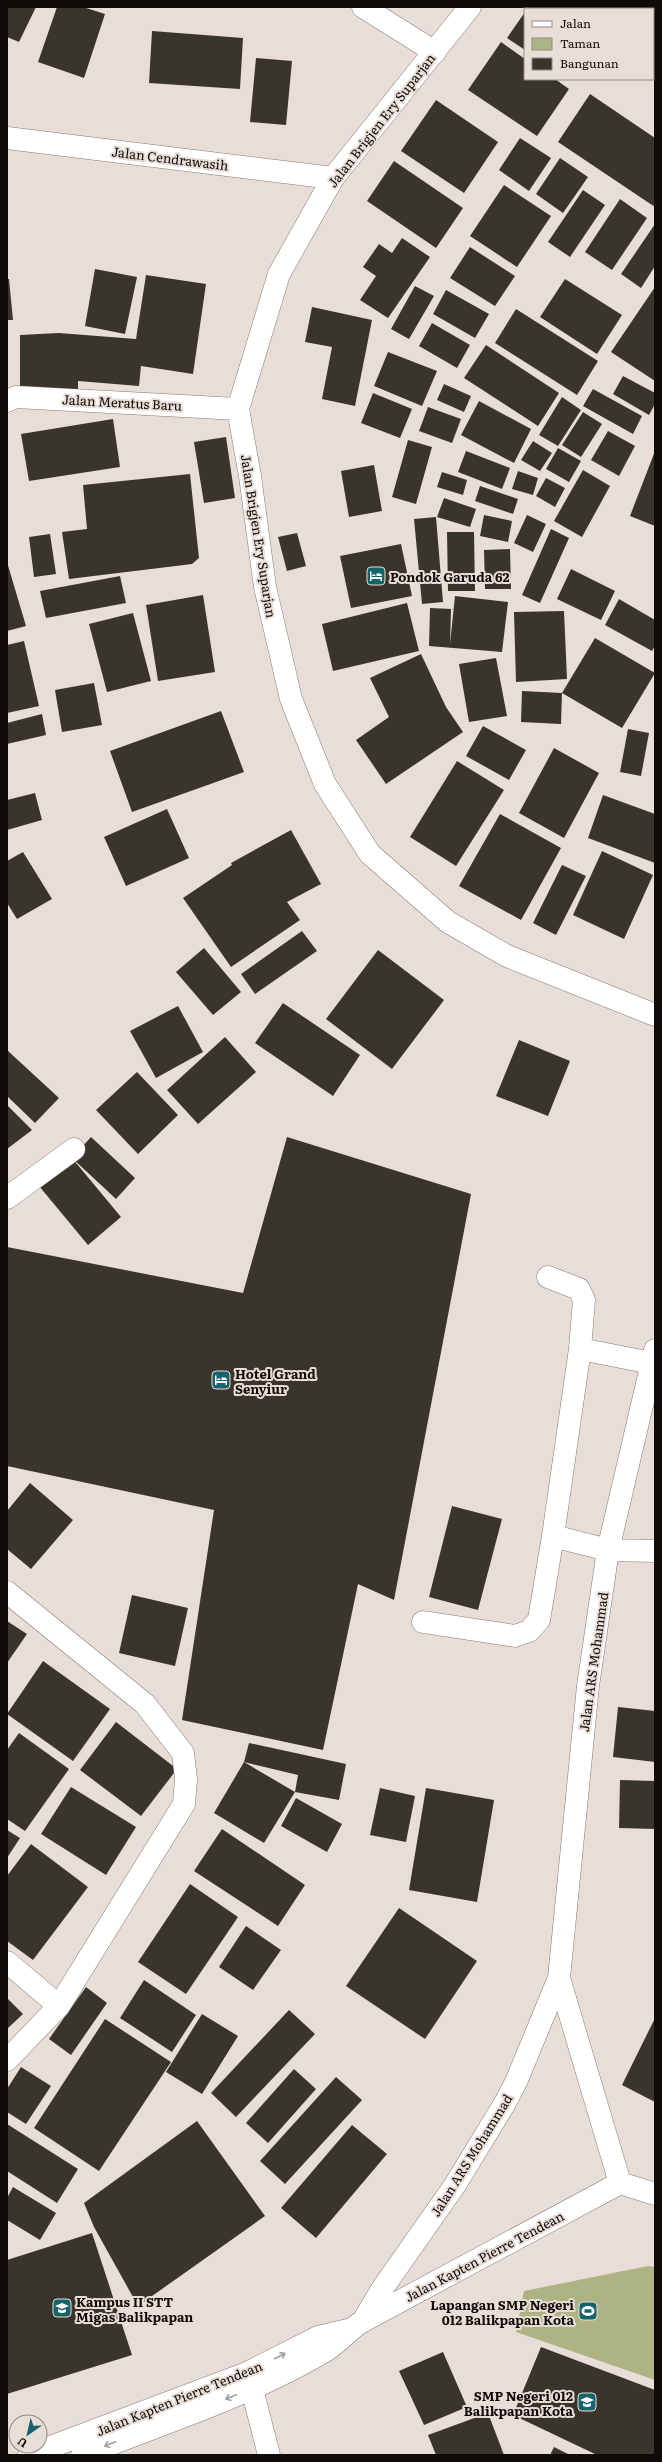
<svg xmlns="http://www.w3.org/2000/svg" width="662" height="2462" viewBox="0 0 662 2462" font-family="Literata,serif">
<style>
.green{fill:#aeb384}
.building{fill:#39352d}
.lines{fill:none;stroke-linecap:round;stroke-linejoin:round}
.minor-casing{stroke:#847a74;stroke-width:23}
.minor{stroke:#fff;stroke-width:22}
.oneway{stroke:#9f9d9d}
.labels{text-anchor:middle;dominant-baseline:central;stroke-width:4;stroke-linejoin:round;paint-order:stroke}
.street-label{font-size:13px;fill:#0e0b09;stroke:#e9ded7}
.poi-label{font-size:13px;font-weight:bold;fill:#0e0b09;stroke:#e9ded7;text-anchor:start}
</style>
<rect width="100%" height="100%" fill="#e9ded7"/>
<path class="green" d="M 648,2266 L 655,2267 L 655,2380 L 516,2332 L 524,2291 Z"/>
<path class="building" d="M 7,7 L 36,7 L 19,42 L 7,37 Z
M 57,7 L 83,7 L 105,14 L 84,78 L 38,62 Z
M 528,7 L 585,7 L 588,9 L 527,9 Z
M 640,7 L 655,7 L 655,42 L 653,41 L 653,9 L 639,9 Z
M 525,12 L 525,50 L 507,38 Z
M 152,31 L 243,38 L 240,89 L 149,83 Z
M 501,42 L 525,59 L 525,79 L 555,79 L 569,89 L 537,136 L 468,90 Z
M 256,58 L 292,61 L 286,125 L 250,122 Z
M 590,94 L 655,138 L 655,207 L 558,142 Z
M 436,100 L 498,142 L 464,193 L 401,151 Z
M 520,138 L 551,158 L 529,191 L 499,170 Z
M 560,158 L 588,177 L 563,213 L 536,194 Z
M 394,161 L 463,208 L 436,248 L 367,201 Z
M 504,185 L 551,216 L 517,267 L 470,236 Z
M 583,190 L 605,205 L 570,257 L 548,242 Z
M 620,199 L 647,218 L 612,270 L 585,252 Z
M 655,224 L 655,266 L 641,288 L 621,274 Z
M 402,238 L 430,257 L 388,318 L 360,300 L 376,276 L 363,267 L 379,244 L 392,253 Z
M 470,247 L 515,276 L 495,306 L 450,278 Z
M 95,269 L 137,277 L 125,334 L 85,326 Z
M 146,275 L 206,284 L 193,374 L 141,366 L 139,386 L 78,381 L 78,392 L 20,391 L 20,335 L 59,333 L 136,339 Z
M 7,279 L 9,279 L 13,320 L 7,320 Z
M 565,279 L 622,315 L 597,354 L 540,317 Z
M 415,286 L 434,296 L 409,339 L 391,329 Z
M 655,287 L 655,381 L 611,352 Z
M 446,290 L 489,314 L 475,338 L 433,314 Z
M 312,307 L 372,320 L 355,406 L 322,399 L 332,347 L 305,342 Z
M 516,309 L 598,361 L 577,395 L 495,343 Z
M 432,323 L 470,345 L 457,368 L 419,346 Z
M 486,345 L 559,393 L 538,426 L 464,378 Z
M 388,352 L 437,371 L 422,406 L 374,386 Z
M 623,376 L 655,393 L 655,404 L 649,415 L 613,394 Z
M 444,384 L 471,396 L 464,412 L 437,400 Z
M 593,389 L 642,416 L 633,434 L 583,406 Z
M 373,393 L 412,409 L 400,438 L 361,423 Z
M 562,397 L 581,410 L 558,446 L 539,435 Z
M 479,401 L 531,429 L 514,463 L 461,435 Z
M 428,407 L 461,419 L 452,443 L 419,431 Z
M 583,412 L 602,424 L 581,457 L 562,445 Z
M 113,419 L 120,467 L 29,481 L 21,434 Z
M 608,431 L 635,446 L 619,476 L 591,460 Z
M 226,437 L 235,498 L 204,503 L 194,442 Z
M 408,440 L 432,447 L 416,504 L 392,497 Z
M 533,441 L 552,453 L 540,471 L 521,460 Z
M 558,448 L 581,461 L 569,482 L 546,469 Z
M 466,451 L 510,468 L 502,489 L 458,472 Z
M 655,451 L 655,526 L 630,516 Z
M 374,465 L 382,511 L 349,517 L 341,471 Z
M 583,470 L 610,486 L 582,537 L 554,521 Z
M 518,471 L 538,478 L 533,495 L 512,489 Z
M 442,472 L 467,480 L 463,495 L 437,487 Z
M 190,474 L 199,558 L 192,564 L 69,579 L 62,532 L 87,529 L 83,485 Z
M 546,478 L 565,488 L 555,507 L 536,496 Z
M 480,486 L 518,499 L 513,514 L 475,501 Z
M 444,498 L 476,509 L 470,527 L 437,517 Z
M 484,515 L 512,521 L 508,542 L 480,536 Z
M 527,515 L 546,524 L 533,552 L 514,543 Z
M 436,517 L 443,602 L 422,604 L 414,519 Z
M 551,529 L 569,538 L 540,603 L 522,595 Z
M 447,532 L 474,532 L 475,591 L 448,591 Z
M 297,533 L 306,566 L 287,571 L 278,537 Z
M 50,534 L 56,574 L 34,577 L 29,537 Z
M 401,544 L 412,596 L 351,608 L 340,556 Z
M 510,549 L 511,589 L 485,589 L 484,550 Z
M 7,562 L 26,626 L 7,631 Z
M 571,569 L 615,591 L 601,620 L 557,599 Z
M 120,576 L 126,603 L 46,618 L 40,591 Z
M 203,595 L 215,672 L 158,681 L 146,605 Z
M 455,596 L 508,602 L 502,652 L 429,646 L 430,608 L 451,609 L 450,644 Z
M 619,599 L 655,620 L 655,646 L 652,651 L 605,625 Z
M 407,603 L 419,651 L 333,671 L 322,624 Z
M 564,611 L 567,679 L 516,682 L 514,612 Z
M 133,613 L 151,681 L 107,692 L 89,624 Z
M 595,638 L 655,673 L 622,728 L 562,693 Z
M 24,641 L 39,706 L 7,713 L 7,645 Z
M 421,654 L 446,707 L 463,732 L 386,784 L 356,740 L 389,717 L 370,678 Z
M 496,658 L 507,716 L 469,722 L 459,664 Z
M 94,683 L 102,725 L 62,732 L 55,690 Z
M 522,691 L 562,693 L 561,724 L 521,722 Z
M 221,711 L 244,772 L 132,812 L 110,751 Z
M 42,714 L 46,735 L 7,744 L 7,723 Z
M 483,726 L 526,750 L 509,780 L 466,756 Z
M 628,729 L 649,733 L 641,776 L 620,772 Z
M 554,748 L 599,773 L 564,838 L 519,813 Z
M 457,761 L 504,790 L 456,866 L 410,837 Z
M 35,793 L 42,820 L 7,830 L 7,800 Z
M 603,795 L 655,814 L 655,863 L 588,838 Z
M 167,809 L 189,858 L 126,886 L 104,837 Z
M 500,814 L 561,848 L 521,920 L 459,886 Z
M 291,830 L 321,884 L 287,902 L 300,920 L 231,967 L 183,898 L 232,865 L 231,863 Z
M 602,851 L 653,875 L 624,939 L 573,915 Z
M 23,852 L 52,899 L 17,919 L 7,903 L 7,861 Z
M 562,865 L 586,876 L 556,935 L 533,923 Z
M 302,931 L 317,951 L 255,994 L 241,974 Z
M 204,948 L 241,992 L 213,1015 L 176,972 Z
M 378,950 L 444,1000 L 392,1069 L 326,1019 Z
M 283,1003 L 360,1055 L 333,1096 L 255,1043 Z
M 178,1006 L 203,1052 L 156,1078 L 130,1031 Z
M 225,1037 L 256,1072 L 198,1124 L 167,1090 Z
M 519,1040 L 570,1061 L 548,1116 L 496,1096 Z
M 7,1050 L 59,1098 L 35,1123 L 7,1096 Z
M 137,1072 L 178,1115 L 138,1154 L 96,1110 Z
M 7,1105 L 32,1130 L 7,1149 Z
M 91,1137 L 135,1178 L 116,1199 L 72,1158 Z
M 287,1137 L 471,1194 L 394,1600 L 358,1584 L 323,1750 L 182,1720 L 214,1510 L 7,1466 L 7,1247 L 243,1293 Z
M 72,1158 L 121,1217 L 88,1245 L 39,1186 Z
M 30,1483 L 73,1520 L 31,1569 L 7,1549 L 7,1511 Z
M 452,1506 L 502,1519 L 478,1610 L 429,1597 Z
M 132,1595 L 188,1608 L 175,1666 L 119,1653 Z
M 7,1621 L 27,1634 L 7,1663 Z
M 43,1661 L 110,1709 L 73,1761 L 7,1714 Z
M 618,1707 L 655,1711 L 655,1762 L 613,1757 Z
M 116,1722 L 177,1769 L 141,1816 L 80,1770 Z
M 19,1733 L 69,1769 L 25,1831 L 7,1819 L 7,1750 Z
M 249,1743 L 346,1764 L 339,1800 L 295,1792 L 264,1843 L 214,1813 L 244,1762 L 295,1792 L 298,1775 L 244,1762 Z
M 620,1780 L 655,1781 L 655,1829 L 619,1828 Z
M 71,1787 L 136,1827 L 106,1875 L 41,1834 Z
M 380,1788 L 415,1796 L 406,1842 L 370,1835 Z
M 426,1788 L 494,1800 L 477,1902 L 409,1890 Z
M 296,1798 L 342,1824 L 327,1852 L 281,1826 Z
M 222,1829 L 305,1885 L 278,1926 L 194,1871 Z
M 7,1830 L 20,1838 L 7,1858 Z
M 31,1844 L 88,1887 L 33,1960 L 7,1941 L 7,1876 Z
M 190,1884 L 238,1917 L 186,1994 L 138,1962 Z
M 399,1908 L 477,1961 L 425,2039 L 346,1986 Z
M 246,1926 L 281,1950 L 253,1990 L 219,1967 Z
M 144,1980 L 196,2015 L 172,2052 L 120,2018 Z
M 86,1987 L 107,2003 L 71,2055 L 49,2039 Z
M 7,1998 L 23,2014 L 7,2029 Z
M 289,2010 L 315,2034 L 236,2117 L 211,2093 Z
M 202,2014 L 238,2036 L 202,2094 L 166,2072 Z
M 655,2018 L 655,2102 L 622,2085 Z
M 105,2019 L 171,2062 L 99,2171 L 34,2128 Z
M 21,2067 L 51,2086 L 26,2124 L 7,2112 L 7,2089 Z
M 294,2069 L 316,2089 L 268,2143 L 246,2123 Z
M 336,2077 L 362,2100 L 285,2184 L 260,2161 Z
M 197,2121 L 265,2216 L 138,2306 L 94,2227 L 84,2203 Z
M 7,2124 L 78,2169 L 57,2203 L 7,2171 Z
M 352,2125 L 387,2154 L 316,2238 L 281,2208 Z
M 13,2187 L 56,2213 L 40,2240 L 7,2220 L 7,2198 Z
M 92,2233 L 132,2355 L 7,2394 L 7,2260 Z
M 541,2347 L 655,2390 L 655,2455 L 597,2455 L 513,2415 Z
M 443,2352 L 467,2407 L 424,2425 L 399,2371 Z
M 488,2413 L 504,2455 L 436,2455 L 428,2435 Z
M 554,2447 L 570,2455 L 550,2455 Z"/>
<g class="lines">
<g class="minor-casing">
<path id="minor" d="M 363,7 L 435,52
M 470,7 L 333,178 L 279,274 L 238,409 L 250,476 L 265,587 L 291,699 L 325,784 L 370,854 L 448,922 L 507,956 L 655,1015
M 7,138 L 333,178
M 7,401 L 16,397 L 238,409
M 7,1198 L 74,1149
M 548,1277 L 579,1289 L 584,1300 L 580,1349 L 553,1536
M 580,1349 L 652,1363
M 7,1592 L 145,1704 L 183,1753 L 186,1779 L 184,1804 L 59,2006 L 7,2060
M 423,1622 L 515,1636 L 529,1631 L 539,1620 L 553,1536 L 608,1550 L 655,1551
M 7,1962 L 59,2006
M 559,1978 L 620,2183
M 620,2183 L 655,2194
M 363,2321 L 382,2289 L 455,2185 L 505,2103 L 516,2082 L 559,1978 L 588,1686 L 608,1550 L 655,1350
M 252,2389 L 269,2455
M 29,2455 L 247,2373 L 318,2337 L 348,2330
M 82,2455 C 164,2423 249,2396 325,2351 C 339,2343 349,2329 363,2321 L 620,2183"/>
</g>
<use href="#minor" class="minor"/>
</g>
<defs><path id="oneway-shaft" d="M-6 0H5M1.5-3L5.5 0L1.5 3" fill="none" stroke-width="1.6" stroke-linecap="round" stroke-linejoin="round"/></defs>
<g class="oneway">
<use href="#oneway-shaft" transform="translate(280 2356) rotate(-27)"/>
<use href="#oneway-shaft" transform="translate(231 2397) rotate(159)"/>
<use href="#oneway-shaft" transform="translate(110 2444) rotate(159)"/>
</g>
<defs>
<g id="hotel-square" transform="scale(1)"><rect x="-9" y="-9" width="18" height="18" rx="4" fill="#16646b" stroke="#e9ded7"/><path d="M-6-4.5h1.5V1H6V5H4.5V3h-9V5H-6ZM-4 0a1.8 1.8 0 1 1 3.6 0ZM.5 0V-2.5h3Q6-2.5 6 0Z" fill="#fff"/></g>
<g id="university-square" transform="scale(1)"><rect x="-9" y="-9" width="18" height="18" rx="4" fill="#16646b" stroke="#e9ded7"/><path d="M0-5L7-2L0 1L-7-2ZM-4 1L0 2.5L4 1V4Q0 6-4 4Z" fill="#fff"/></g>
<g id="stadium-square" transform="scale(1)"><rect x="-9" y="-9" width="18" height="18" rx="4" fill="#16646b" stroke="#e9ded7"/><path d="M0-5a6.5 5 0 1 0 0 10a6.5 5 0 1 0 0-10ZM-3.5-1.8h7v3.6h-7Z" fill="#fff"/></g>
<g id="school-square" transform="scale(1)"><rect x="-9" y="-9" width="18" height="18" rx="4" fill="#16646b" stroke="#e9ded7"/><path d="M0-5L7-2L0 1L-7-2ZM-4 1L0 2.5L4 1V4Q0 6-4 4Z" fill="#fff"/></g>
</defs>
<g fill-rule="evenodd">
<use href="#hotel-square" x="376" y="576"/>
<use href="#hotel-square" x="221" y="1380"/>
<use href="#university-square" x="62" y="2308"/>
<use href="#stadium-square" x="588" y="2311"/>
<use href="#school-square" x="587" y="2402"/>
</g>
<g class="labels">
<g class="street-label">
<text transform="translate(381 120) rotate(-52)">Jalan Brigjen Ery Suparjan</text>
<text transform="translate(170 158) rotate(7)">Jalan Cendrawasih</text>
<text transform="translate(122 402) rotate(3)">Jalan Meratus Baru</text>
<text transform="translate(259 536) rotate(81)">Jalan Brigjen Ery Suparjan</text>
<text transform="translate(593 1662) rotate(-82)">Jalan ARS Mohammad</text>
<text transform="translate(471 2155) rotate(-58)">Jalan ARS Mohammad</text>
<text transform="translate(484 2256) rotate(-28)">Jalan Kapten Pierre Tendean</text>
<text transform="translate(179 2398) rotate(-22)">Jalan Kapten Pierre Tendean</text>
</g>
<g class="poi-label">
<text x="390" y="576">Pondok Garuda 62</text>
<text x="235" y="1373">Hotel Grand<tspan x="235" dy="15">Senyiur</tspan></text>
<text x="76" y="2301">Kampus II STT<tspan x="76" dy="15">Migas Balikpapan</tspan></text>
<text x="574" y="2304" text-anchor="end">Lapangan SMP Negeri<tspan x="574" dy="15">012 Balikpapan Kota</tspan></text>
<text x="573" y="2395" text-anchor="end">SMP Negeri 012<tspan x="573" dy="15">Balikpapan Kota</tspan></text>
</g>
</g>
<rect width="662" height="2462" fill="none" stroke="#0e0b09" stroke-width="16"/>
<rect x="524" y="8" width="130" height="72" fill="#e9ded7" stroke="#918a85"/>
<rect x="532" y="21" width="20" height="6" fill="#ffffff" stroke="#918a85"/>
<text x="560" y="28" font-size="12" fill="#0e0b09">Jalan</text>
<rect x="532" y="38" width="20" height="12" fill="#aeb384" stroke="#918a85"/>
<text x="560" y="48" font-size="12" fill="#0e0b09">Taman</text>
<rect x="532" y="58" width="20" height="12" fill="#39352d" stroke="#918a85"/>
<text x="560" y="68" font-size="12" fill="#0e0b09">Bangunan</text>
<g transform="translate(28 2434) rotate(214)"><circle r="19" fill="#e9ded7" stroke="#918a85"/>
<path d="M0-3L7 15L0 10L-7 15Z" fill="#16646b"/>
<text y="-6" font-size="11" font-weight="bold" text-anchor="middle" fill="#0e0b09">U</text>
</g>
</svg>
